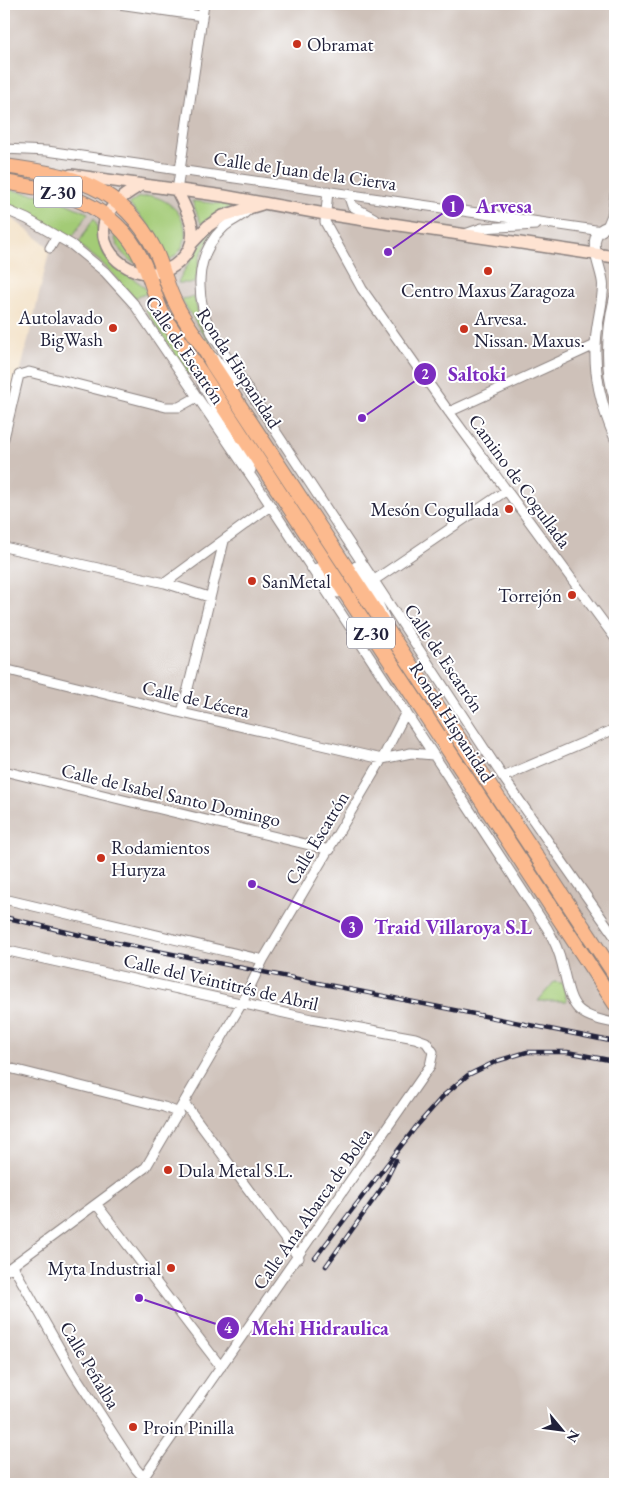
<svg xmlns="http://www.w3.org/2000/svg" width="619" height="1488" viewBox="0 0 619 1488" font-family="'EB Garamond',serif">
<style>
.industrial{fill:#cec1b9}
.green{fill:#a3cb76;stroke:#627658}
.lines{fill:none;stroke-linecap:round;stroke-linejoin:round}
.minor-casing{stroke:#8a807e;stroke-width:11}
.tertiary-casing{stroke:#8a807e;stroke-width:12}
.secondary-casing{stroke:#8a807e;stroke-width:14}
.trunk-casing{stroke:#8a807e;stroke-width:16}
.minor{stroke:#fff;stroke-width:9}
.tertiary{stroke:#fff;stroke-width:10}
.secondary{stroke:#fee3d2;stroke-width:11}
.trunk{stroke:#fcba8e;stroke-width:14}
.rail-casing{stroke:#22223b;stroke-width:4.5}
.rail{stroke:#fff;stroke-width:2.5;stroke-dasharray:8;stroke-linecap:butt}
.poi-dot{fill:#c8321e;stroke:#fff;stroke-width:2}
.labels{text-anchor:middle;dominant-baseline:central;stroke-width:4;stroke-linejoin:round;paint-order:stroke}
.shield{fill:#fff;stroke:#646476;stroke-width:1}
.shield-label{font-size:18px;font-weight:bold;fill:#22223b}
.poi-label{font-size:19px;fill:#22223b;stroke:#fff;text-anchor:start}
.street-label{font-size:19px;fill:#22223b;stroke:#fff}
.leader{fill:none;stroke:#7b2cbf;stroke-width:2}
.callout-dot{fill:#7b2cbf;stroke:#fff;stroke-width:2}
.mark-label{font-size:15px;text-anchor:middle;font-weight:bold;fill:#fff}
.callout-label{font-size:20px;text-anchor:middle;font-weight:bold;fill:#7b2cbf;stroke:#fff;stroke-width:4;stroke-linejoin:round;paint-order:stroke}
</style>
<rect width="100%" height="100%" fill="#fff"/>
<filter id="ink" filterUnits="userSpaceOnUse"><feTurbulence type="fractalNoise" baseFrequency=".02" numOctaves="2"/><feDisplacementMap in="SourceGraphic" scale="10" xChannelSelector="R" yChannelSelector="G"/><feConvolveMatrix kernelMatrix="1 2 1 2 8 2 1 2 1" color-interpolation-filters="sRGB"/></filter>
<filter id="wash" filterUnits="userSpaceOnUse"><feTurbulence type="fractalNoise" baseFrequency=".0096" numOctaves="4" result="noise"/><feDisplacementMap in="SourceGraphic" scale="20" xChannelSelector="R" yChannelSelector="G"/><feGaussianBlur stdDeviation="1.12" result="paint"/><feColorMatrix in="noise" values="0 0 0 0 0 0 0 0 0 0 0 0 0 0 0 0 0 1.4 0 .05"/><feComposite in="paint" operator="in"/></filter>
<g filter="url(#wash)">
<rect width="100%" height="100%" fill="#f2dfc2"/>
<path class="industrial" d="M 4,4 L 615,4 L 615,1484 L 4,1484 L 4,441 L 50,248 L 4,212 Z"/>
<path class="green" d="M 4,189 L 51,197 L 88,213 L 71,239 L 42,221 L 4,204 Z
M 151,196 C 183,202 200,242 169,260 L 149,226 L 129,204 L 137,198 Z
M 226,200 L 239,204 L 219,212 L 201,224 L 192,201 L 221,204 Z
M 94,218 C 101,232 99,249 109,262 C 120,276 141,278 148,293 L 135,298 L 103,264 L 78,244 Z
M 213,232 L 200,256 L 195,283 L 178,283 C 180,275 207,234 213,232 Z
M 117,233 L 139,264 C 126,260 118,250 115,238 Z
M 194,297 L 201,324 L 216,354 L 181,299 Z
M 153,307 L 187,362 L 191,374 L 188,374 L 145,309 Z
M 554,982 L 562,983 L 567,1001 L 538,1001 Z"/>
</g>
<g filter="url(#ink)">
<g class="lines">
<g class="minor-casing">
<path id="minor" d="M 119,4 L 202,16
M 4,149 L 47,151 L 602,231
M 177,191 L 204,4
M 328,191 L 325,222 L 362,289 L 449,412 L 615,638
M 348,194 L 352,206 L 374,218
M 250,208 C 242,218 231,220 223,228 C 192,258 196,301 213,336 L 503,777 L 615,937
M 4,209 L 27,219 L 72,245 L 105,272 L 134,304 L 259,488 L 547,928 C 554,940 559,951 562,964 C 572,1004 570,1015 615,1023
M 607,227 L 612,215 L 615,194
M 465,234 L 482,228 L 536,225
M 50,248 L 57,236
M 213,357 L 239,384
M 202,383 C 216,414 238,439 251,470
M 449,412 L 595,345
M 4,438 L 19,375 L 29,372 L 166,407 L 179,407 L 197,397
M 4,547 L 165,583 L 209,597
M 356,566 L 374,594 L 385,618
M 317,568 L 338,593
M 373,581 L 507,490
M 165,583 L 270,506
M 4,669 L 182,713 L 382,759 L 411,753 L 433,755
M 182,713 L 224,541
M 4,771 L 330,850
M 503,777 L 615,729
M 4,899 L 263,960
M 4,950 L 311,1019 L 415,1038 L 426,1042 L 433,1052 L 430,1066 L 139,1484
M 4,1062 L 9,1068 L 164,1107 L 179,1113
M 185,1104 L 299,1258
M 97,1205 L 221,1367
M 13,1266 L 73,1372 L 136,1469 L 144,1478
M 4,1272 L 146,1167 L 242,1003 L 263,960 L 382,759 L 406,712"/>
</g>
<g class="tertiary-casing">
<path id="tertiary" d="M 615,225 C 578,229 603,268 603,285 C 603,303 597,321 596,338 C 593,374 601,405 615,438
M 615,297 C 607,331 604,366 615,400"/>
</g>
<g class="secondary-casing">
<path id="secondary" d="M 71,175 L 224,196 L 325,214 L 615,257
M 141,185 C 129,192 116,200 109,212 C 85,253 146,295 181,260 C 203,238 189,214 177,191
M 192,243 L 208,226 L 223,216 L 262,204"/>
</g>
<g class="trunk-casing">
<path id="trunk" d="M 4,166 C 71,175 121,184 155,250 C 163,266 166,284 174,300 C 184,323 202,342 213,365 L 615,975
M 4,182 C 60,191 113,202 141,258 C 151,276 154,297 163,315 L 615,1004"/>
</g>
<use href="#minor" class="minor"/>
<use href="#tertiary" class="tertiary"/>
<use href="#secondary" class="secondary"/>
<use href="#trunk" class="trunk"/>
<g class="rail-casing">
<path id="rail" d="M 4,917 L 92,938 L 615,1042
M 315,1258 L 415,1128 L 444,1095 L 468,1075 L 497,1061 L 527,1052 L 567,1052 L 609,1060
M 326,1266 L 382,1188 L 396,1160"/>
</g>
<use href="#rail" class="rail"/>
</g>
</g>
<g class="poi-dot">
<circle cx="297" cy="44" r="5"/>
<circle cx="488" cy="271" r="5"/>
<circle cx="113" cy="328" r="5"/>
<circle cx="464" cy="329" r="5"/>
<circle cx="509" cy="509" r="5"/>
<circle cx="252" cy="581" r="5"/>
<circle cx="572" cy="595" r="5"/>
<circle cx="101" cy="858" r="5"/>
<circle cx="168" cy="1170" r="5"/>
<circle cx="171" cy="1268" r="5"/>
<circle cx="133" cy="1427" r="5"/>
</g>
<g class="labels">
<g class="shield">
<rect x="34" y="176.5" width="48" height="31" rx="4"/>
<rect x="347" y="617.5" width="48" height="31" rx="4"/>
</g>
<g class="shield-label">
<text x="58" y="192">Z-30</text>
<text x="371" y="633">Z-30</text>
</g>
<g class="poi-label">
<text x="307" y="44">Obramat</text>
<text x="488" y="290" text-anchor="middle">Centro Maxus Zaragoza</text>
<text x="103" y="317" text-anchor="end">Autolavado<tspan x="103" dy="22">BigWash</tspan></text>
<text x="474" y="318">Arvesa.<tspan x="474" dy="22">Nissan. Maxus.</tspan></text>
<text x="499" y="509" text-anchor="end">Mesón Cogullada</text>
<text x="262" y="581">SanMetal</text>
<text x="562" y="595" text-anchor="end">Torrejón</text>
<text x="111" y="847">Rodamientos<tspan x="111" dy="22">Huryza</tspan></text>
<text x="178" y="1170">Dula Metal S.L.</text>
<text x="161" y="1268" text-anchor="end">Myta Industrial</text>
<text x="143" y="1427">Proin Pinilla</text>
</g>
<g class="street-label">
<text transform="translate(305 171) rotate(8)">Calle de Juan de la Cierva</text>
<text transform="translate(185 350) rotate(56)">Calle de Escatrón</text>
<text transform="translate(239 368) rotate(57)">Ronda Hispanidad</text>
<text transform="translate(520 481) rotate(54)">Camino de Cogullada</text>
<text transform="translate(444 658) rotate(56)">Calle de Escatrón</text>
<text transform="translate(196 699) rotate(13)">Calle de Lécera</text>
<text transform="translate(452 722) rotate(57)">Ronda Hispanidad</text>
<text transform="translate(171 795) rotate(13)">Calle de Isabel Santo Domingo</text>
<text transform="translate(317 838) rotate(-59)">Calle Escatrón</text>
<text transform="translate(221 982) rotate(13)">Calle del Veintitrés de Abril</text>
<text transform="translate(312 1209) rotate(-55)">Calle Ana Abarca de Bolea</text>
<text transform="translate(90 1365) rotate(59)">Calle Peñalba</text>
</g>
</g>
<path class="leader" d="M388 252L453 206M362 418L425 374M252 884L352 927M139 1298L228 1328"/>
<g class="callout-dot">
<circle cx="388" cy="252" r="5"/>
<circle cx="362" cy="418" r="5"/>
<circle cx="252" cy="884" r="5"/>
<circle cx="139" cy="1298" r="5"/>
<circle cx="453" cy="206" r="12"/>
<circle cx="425" cy="374" r="12"/>
<circle cx="352" cy="927" r="12"/>
<circle cx="228" cy="1328" r="12"/>
</g>
<g class="mark-label">
<text x="453" y="212">1</text>
<text x="425" y="379">2</text>
<text x="352" y="933">3</text>
<text x="228" y="1333">4</text>
</g>
<g class="callout-label">
<text x="504" y="213">Arvesa</text>
<text x="477" y="381">Saltoki</text>
<text x="453" y="934">Traid Villaroya S.L</text>
<text x="320" y="1335">Mehi Hidraulica</text>
</g>
<rect width="619" height="1488" fill="none" stroke="#fff" stroke-width="20"/>
<g transform="translate(562 1430) rotate(119)" stroke="#ffffff" stroke-width="4" paint-order="stroke">
<path d="M0-4L9 19L0 12L-9 19Z" fill="#22223b"/>
<text y="-8" font-size="14" font-weight="bold" text-anchor="middle" fill="#22223b">N</text>
</g>
</svg>
